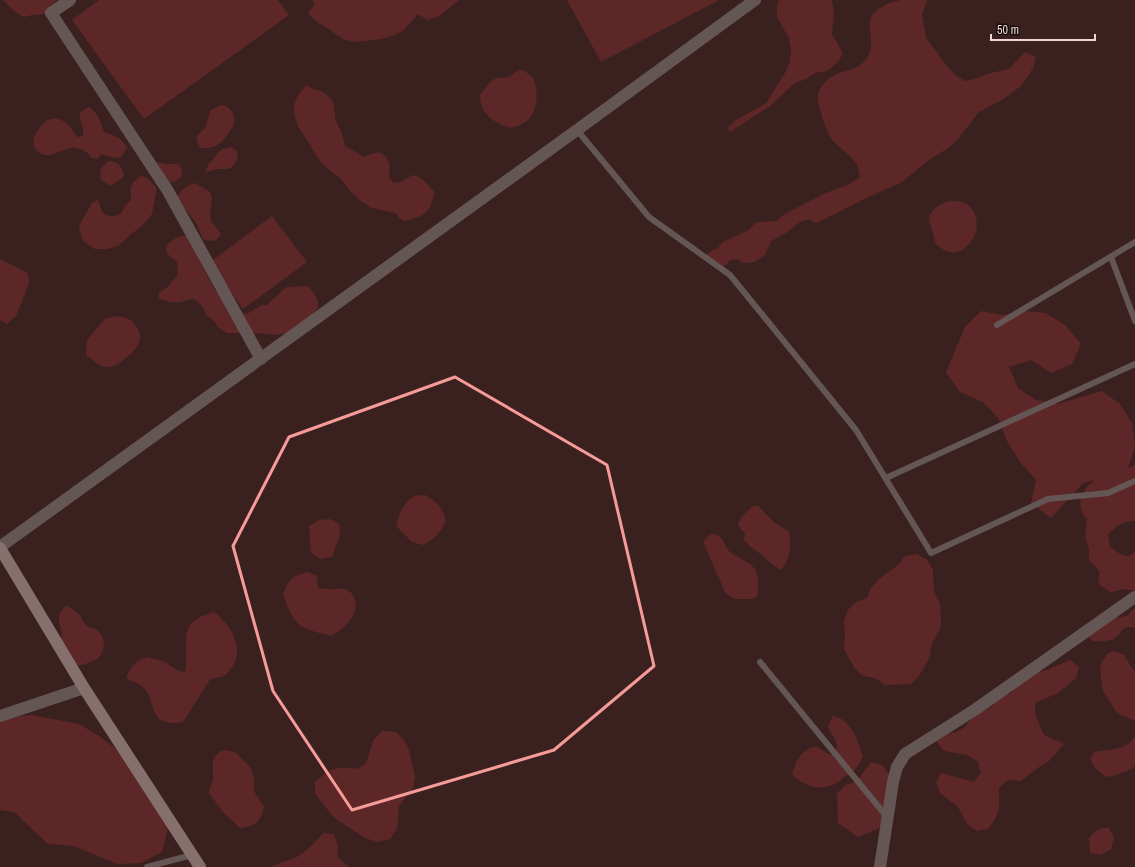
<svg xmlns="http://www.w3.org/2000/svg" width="1135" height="867" viewBox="0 0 1135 867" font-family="'Archivo Narrow',sans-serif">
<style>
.green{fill:#5e2727}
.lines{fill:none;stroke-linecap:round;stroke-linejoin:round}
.lane{stroke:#645655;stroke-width:6}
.street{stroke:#645655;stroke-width:12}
.secondary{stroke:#85706e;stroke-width:12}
.marked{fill:none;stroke:#f59b98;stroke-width:3;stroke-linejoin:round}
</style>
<rect width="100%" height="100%" fill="#3a2120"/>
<path class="green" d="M 3,0 L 56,0 L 46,14 L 32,15 L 24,17 L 14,11 Z
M 99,0 L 278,0 L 289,15 L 144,119 L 72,20 Z
M 312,0 L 459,0 L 439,16 L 428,20 L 418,14 L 403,31 L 392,36 L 381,39 L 356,42 L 345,40 L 316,21 L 308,13 L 315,4 Z
M 567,0 L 719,0 L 601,62 Z
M 779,0 L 832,0 L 834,13 L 832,35 L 838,44 L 843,54 L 836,64 L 827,71 L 815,73 L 806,79 L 795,83 L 770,106 L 730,132 L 727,128 L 736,120 L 766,103 L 785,73 L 790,62 L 791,50 L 789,38 L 777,17 L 777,5 Z
M 901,0 L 928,0 L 926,3 L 922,14 L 926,38 L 947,66 L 955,75 L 965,81 L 977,78 L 987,74 L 1009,69 L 1025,52 L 1036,57 L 1033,68 L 1021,86 L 1002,100 L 979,112 L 957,140 L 948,148 L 929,160 L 902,182 L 862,200 L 851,206 L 819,222 L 816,223 L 809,219 L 800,222 L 786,233 L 771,241 L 765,255 L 754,262 L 745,263 L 742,263 L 738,259 L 731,260 L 722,268 L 706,256 L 709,252 L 718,248 L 723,242 L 749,230 L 753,225 L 758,222 L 777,221 L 782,216 L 787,213 L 823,194 L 845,186 L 860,178 C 859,173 859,167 856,163 C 849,153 837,147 830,137 C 825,128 821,113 818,102 C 815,90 828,77 839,73 C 846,71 853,69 859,66 C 863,64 867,58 869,54 C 873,44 870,35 870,24 C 869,10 890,2 901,0 Z
M 519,70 L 525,71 L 534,79 C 539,95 538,117 520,125 C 516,127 512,128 508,127 C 504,126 500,124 497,122 C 486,117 480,107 480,95 L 491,81 L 497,78 L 509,77 Z
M 307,85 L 311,88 L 323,92 L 332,100 L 334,105 L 335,119 L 342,134 L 345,146 L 364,157 C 368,156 372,153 376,153 C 378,152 380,153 382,154 C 391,160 390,168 389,178 L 393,182 L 398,183 L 413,175 C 423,178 428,184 434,192 C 431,214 424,216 404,221 L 399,218 L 396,213 L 372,208 L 362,202 L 351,192 L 340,178 L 321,163 L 298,126 C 291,109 293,98 307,85 Z
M 221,105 C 231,107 233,112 235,121 C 232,129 222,145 213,147 C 209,148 204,148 200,148 C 192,131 200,137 206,126 C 208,121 208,115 211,110 Z
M 90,107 L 98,116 L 104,132 C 113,135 122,138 127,147 L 121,157 L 116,158 L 101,154 L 98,159 L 92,158 C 88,152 78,146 71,148 C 59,150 44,163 35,148 C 29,138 42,122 51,119 C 55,118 60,119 63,121 C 69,124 73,131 77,137 L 83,136 C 85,128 79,122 80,113 L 85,109 Z
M 231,147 L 236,150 L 238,155 L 237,160 L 234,165 L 229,169 L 217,169 L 205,172 L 209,163 C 216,159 215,154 221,150 C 224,148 228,148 231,147 Z
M 108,161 C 117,161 122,166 124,175 L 121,179 L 111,186 L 101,180 L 100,170 Z
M 156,162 L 166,164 L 178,164 C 187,174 180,181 169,183 Z
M 142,176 L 147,178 L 156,187 L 156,192 L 152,214 L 141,227 L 131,234 L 118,246 L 107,249 L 95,249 L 84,242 L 82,237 L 79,230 L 80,224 L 92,203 L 97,200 C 100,203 100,205 101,209 C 104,218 114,217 121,214 C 123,208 126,204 131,200 C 130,187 130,182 142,176 Z
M 195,183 L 210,192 L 212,198 L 210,215 L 211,221 L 221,234 C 216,243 210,242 202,238 C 200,232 198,225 194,220 C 188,212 181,206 178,196 C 182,188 187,186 195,183 Z
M 949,201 C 953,201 958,201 962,202 C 977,206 981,228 972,240 C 964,251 954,257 941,248 C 940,247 937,246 936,244 C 934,241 934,236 933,233 C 932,229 930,225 929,221 C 929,210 941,203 949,201 Z
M 272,216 L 307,262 L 243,309 L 209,263 Z
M 184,235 L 189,236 L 203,268 L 215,290 L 241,313 L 247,314 L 262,305 L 267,305 L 285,288 L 290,287 L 308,286 L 312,291 L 318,301 L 318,308 L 311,318 L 286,333 L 274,335 L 257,333 L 227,333 L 218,327 L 215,322 L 206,315 C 204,306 200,303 192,298 C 179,304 173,304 159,298 L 158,293 L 168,287 L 178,274 L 177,262 C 174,259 169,256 167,253 C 163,243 177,237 184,235 Z
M 0,259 L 28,273 L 29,284 L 16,316 L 7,324 L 0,320 Z
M 981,311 L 1002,315 L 1025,311 L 1046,313 L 1065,325 L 1081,344 L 1072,364 L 1051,373 L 1031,360 L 1009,367 L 1018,388 L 1036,400 L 1058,404 L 1102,391 L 1120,404 L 1132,423 L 1135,447 L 1128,468 L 1135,465 L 1135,521 C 1125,520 1114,527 1108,535 L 1110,547 C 1119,553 1125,560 1135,552 L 1135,591 L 1123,589 L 1117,591 L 1110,592 L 1100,585 L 1098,579 L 1100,573 L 1097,568 L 1089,560 L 1089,548 L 1085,537 L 1087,519 C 1080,512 1080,506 1081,497 L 1083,495 L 1085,489 L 1094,480 L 1083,483 L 1051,518 L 1031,503 L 1036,480 L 1020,462 L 1007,441 L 999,419 L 983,402 L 960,392 L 946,372 L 965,327 Z
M 118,316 C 126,317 132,320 136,326 C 148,341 130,356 119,363 C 115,365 111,368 107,367 C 100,367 92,359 86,355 L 87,340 L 102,322 L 107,318 Z
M 425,495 C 437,502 441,506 446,520 C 440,533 436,538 423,545 L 412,542 L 396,526 C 399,515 404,501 415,496 C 418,495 422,495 425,495 Z
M 753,506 L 758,506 L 774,522 L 789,532 C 791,546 791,558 781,570 C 773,565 769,562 763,556 C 756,550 749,547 744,539 L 745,533 L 740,528 L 738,523 L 744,514 Z
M 330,519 L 339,524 L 340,535 L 332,557 L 320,559 L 311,553 L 309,526 L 319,520 Z
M 710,534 C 725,534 722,544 730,552 C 743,562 756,561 758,580 C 758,585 759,590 757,596 L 752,599 L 734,599 L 725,592 L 703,542 Z
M 917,554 L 927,560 L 933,570 L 934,592 L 940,603 L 941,626 L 931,646 L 930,657 L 919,676 L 911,684 L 885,685 L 875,678 L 863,676 L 855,669 L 844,649 L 845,633 L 844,621 L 848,610 L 856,602 L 867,598 L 871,588 L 879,579 L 898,565 L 905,556 Z
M 307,572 L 317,576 L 318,588 C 321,588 325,589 328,589 C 336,590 341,586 349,591 C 351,592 352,594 353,596 C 363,612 344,628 332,636 C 298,628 296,628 283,595 C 289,580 291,577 307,572 Z
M 66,606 C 72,608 77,612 81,617 C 82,620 84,623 86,625 C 89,628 94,628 97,630 C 106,637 106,651 98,658 C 93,662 84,664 78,666 L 74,662 L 61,640 L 62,633 L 59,622 L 59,616 L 61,611 Z
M 1135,608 L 1135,628 C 1121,624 1123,634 1113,639 C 1108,642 1099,641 1093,641 L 1088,637 L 1104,616 C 1111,617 1121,619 1128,615 C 1130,613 1132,610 1135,608 Z
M 214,612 C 230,624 245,647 232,667 C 230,669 228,673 226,674 C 222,678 219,677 214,678 C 212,678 210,680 209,681 L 183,722 C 178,723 175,723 170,723 C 149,720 156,700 143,687 C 138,682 131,682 126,678 C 131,666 136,660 149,657 C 154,660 159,659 165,662 C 172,666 176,672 185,672 C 187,665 186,659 186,653 C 185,626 188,620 214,612 Z
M 1114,651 L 1124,655 L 1132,668 L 1135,671 L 1135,721 L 1121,715 L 1116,712 L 1103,691 L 1102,686 L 1100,668 L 1102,662 L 1108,653 Z
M 1070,660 L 1079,667 L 1076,678 L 1058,693 L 1035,703 L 1035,714 L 1044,735 L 1064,744 L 1049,761 L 1039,767 L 1021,781 L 1009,780 L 999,787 C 999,806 1001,814 988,829 L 977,831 L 967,824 L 958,807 L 940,793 L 936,783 L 941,773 L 974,782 L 981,773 L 978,762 L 968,755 L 944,751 L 936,741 L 944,733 L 955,733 L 965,727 L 972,718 L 992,706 L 1000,697 L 1011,693 L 1017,683 L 1027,676 L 1049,669 Z
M 31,715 L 79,724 L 99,736 L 116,749 L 133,766 L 168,828 L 162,852 L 141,863 L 117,864 L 74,846 L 48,844 L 14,812 L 0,810 L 0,718 Z
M 833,716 C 851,719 859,742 863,757 C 861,760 859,765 856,768 C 853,772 849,775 844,777 C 841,780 838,783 834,784 C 819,792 802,785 792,774 C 797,759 800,751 816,746 L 830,755 L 836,753 C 840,738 831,738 828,726 Z
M 382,731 L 396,732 L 404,740 L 409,750 L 415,777 L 413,788 L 399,806 L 397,829 L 390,839 L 378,842 L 365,838 L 333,817 L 315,793 L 315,782 C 330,768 337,766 357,769 L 366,763 L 374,739 Z
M 1135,736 L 1135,766 C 1133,768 1130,770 1127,771 C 1125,772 1110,777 1109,777 C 1102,777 1089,764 1091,757 C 1092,756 1094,752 1095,752 C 1105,750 1119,750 1128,744 C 1131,742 1133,739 1135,736 Z
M 223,750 L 235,752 L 249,766 L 252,772 L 254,778 L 254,790 L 256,795 L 264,806 C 262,821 255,827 240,828 L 223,812 L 209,793 C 209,788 212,784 213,780 C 214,766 208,759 223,750 Z
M 871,762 L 882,765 L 889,774 L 891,797 L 885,819 L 879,828 L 858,837 L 838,823 L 837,794 L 845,785 L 857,781 Z
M 1108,827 L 1114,838 L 1111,849 L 1101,855 L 1090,853 L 1089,838 L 1097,830 Z
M 323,833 L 334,834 L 338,846 L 337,856 L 346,865 L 350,867 L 272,867 C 277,863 288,861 295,858 C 307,852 315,842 323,833 Z"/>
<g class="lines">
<path class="lane" d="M 577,130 L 649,217 L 730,275 L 856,430 L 931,553 L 1048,499 L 1108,493 L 1135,481
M 1111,257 L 1135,321
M 997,325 L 1135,242
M 886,478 L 1135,364
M 760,662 L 887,817
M 147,867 L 192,855"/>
<path class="street" d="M 70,0 L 51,13 L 168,191 L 261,359
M 0,547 L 577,130 L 755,0
M 0,716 L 84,688
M 880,867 L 893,782 L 897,767 L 905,754 L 976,709 L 1135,597"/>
<path class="secondary" d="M 0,548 L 84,688 L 200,867"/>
</g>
<path class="marked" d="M 455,377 L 607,465 L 654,666 L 554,750 L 352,810 L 273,691 L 233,546 L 289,437 Z"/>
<path d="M991 34v6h104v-6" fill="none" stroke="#ebd9d8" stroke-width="2"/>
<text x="997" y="34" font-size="12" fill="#ebd9d8" stroke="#190e0d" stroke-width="3" paint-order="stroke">50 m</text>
</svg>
